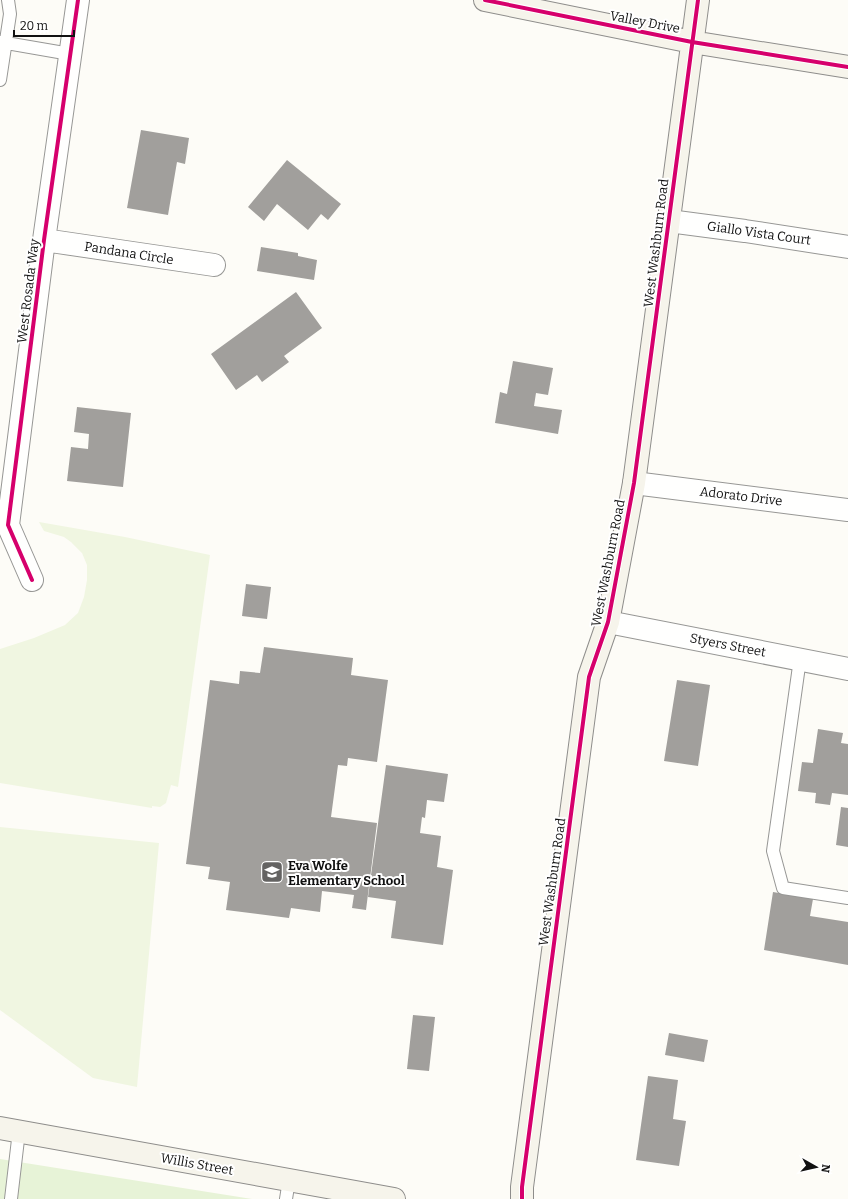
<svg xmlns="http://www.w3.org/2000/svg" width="848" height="1199" viewBox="0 0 848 1199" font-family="Bitter,serif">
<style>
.green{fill:#e7f3d7}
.pitch{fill:#f0f6e1}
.building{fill:#a19f9c}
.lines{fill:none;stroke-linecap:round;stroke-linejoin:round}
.lane-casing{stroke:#979795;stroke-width:14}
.street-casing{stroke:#979795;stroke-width:24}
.secondary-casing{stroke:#8e8d8b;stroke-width:24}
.lane{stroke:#fffffe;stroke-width:12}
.street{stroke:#fffffe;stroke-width:22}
.secondary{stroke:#f6f4eb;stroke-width:22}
.cycleway-casing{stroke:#fff;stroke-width:6}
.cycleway{stroke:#d6006c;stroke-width:4}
.labels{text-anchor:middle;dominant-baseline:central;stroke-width:4;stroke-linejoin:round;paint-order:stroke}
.street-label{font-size:13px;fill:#111;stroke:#fff}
.poi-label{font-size:13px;font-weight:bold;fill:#111;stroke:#fff;text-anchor:start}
</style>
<rect width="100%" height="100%" fill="#fdfcf7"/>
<path class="green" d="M 0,1159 L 252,1199 L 0,1199 Z"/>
<path class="pitch" d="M 39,522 L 125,537 L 210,555 L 178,787 L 171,785 L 166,803 L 160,807 L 152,806 L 152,808 L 0,783 L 0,649 L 34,638 L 65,625 L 78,613 L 84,597 L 87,580 L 87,565 L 82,553 L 71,542 L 64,537 L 44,531 Z
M 0,827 L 159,843 L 137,1087 L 93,1078 L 0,1010 Z"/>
<path class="building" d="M 141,130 L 189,138 L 185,164 L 177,162 L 168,215 L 127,208 Z
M 287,160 L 341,204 L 328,220 L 321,214 L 308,230 L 277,204 L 264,221 L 248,207 Z
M 261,247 L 298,253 L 298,256 L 317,260 L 314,280 L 257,271 Z
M 296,292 L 322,328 L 284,356 L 289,362 L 262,382 L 257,375 L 236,390 L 211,354 Z
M 513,361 L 553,368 L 548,395 L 536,393 L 534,406 L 562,410 L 558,434 L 495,423 L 500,392 L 507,394 Z
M 77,407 L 131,413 L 123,487 L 67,481 L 71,447 L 88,449 L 89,434 L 74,432 Z
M 246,584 L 271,587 L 267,619 L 242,616 Z
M 264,647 L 353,658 L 351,675 L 388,680 L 377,762 L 348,758 L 347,766 L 338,765 L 331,817 L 377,823 L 366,910 L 352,908 L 354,895 L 322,891 L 320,912 L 291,908 L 289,918 L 226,910 L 230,882 L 208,879 L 210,867 L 186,864 L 210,680 L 239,684 L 240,671 L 260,673 Z
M 677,680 L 710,685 L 698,766 L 664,761 Z
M 818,729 L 843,733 L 841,743 L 848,744 L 848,795 L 832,793 L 830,805 L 815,803 L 816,793 L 798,791 L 802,762 L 813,763 Z
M 386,765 L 448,774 L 444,802 L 427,800 L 425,818 L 422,817 L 420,833 L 441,836 L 437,867 L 453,870 L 443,945 L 391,938 L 396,901 L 368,897 Z
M 841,807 L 848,808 L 848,847 L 836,845 Z
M 773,892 L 813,899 L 810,916 L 848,922 L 848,965 L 764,950 Z
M 413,1015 L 435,1017 L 429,1071 L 407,1069 Z
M 669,1033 L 708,1040 L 704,1062 L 665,1055 Z
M 648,1076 L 678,1080 L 673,1119 L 686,1121 L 679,1166 L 636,1160 Z"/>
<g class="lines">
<g class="lane-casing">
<path id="lane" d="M 0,42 L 70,54
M 0,80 L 10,14 L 8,0
M 800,659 L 773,851 L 783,888 L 848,898
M 11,1199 L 19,1131
M 286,1199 L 289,1180"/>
</g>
<g class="street-casing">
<path id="street" d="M 669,221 L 745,231 L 848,247
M 44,240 L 214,265
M 634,483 L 848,510
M 32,580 L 8,525 L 44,240 L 78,0
M 608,622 L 848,669"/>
</g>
<g class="secondary-casing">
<path id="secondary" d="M 485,0 L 692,42 L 848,67
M 0,1128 L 394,1199
M 522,1199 L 522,1187 L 589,677 L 608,622 L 634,483 L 698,0"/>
</g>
<use href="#lane" class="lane"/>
<use href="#street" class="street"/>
<use href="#secondary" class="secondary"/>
<g class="cycleway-casing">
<path id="cycleway" d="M 485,0 L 692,42 L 848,67
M 32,580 L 8,525 L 44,240 L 78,0
M 522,1199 L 522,1187 L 589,677 L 608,622 L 634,483 L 698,0"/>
</g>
<use href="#cycleway" class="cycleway"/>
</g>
<defs>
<g id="school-square" transform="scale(1.15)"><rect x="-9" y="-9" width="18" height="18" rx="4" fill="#646362" stroke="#fff"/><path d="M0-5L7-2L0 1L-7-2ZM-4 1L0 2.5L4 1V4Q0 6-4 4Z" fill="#fff"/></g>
</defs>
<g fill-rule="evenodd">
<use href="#school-square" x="272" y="872"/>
</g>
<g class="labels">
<g class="street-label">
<text transform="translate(645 22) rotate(11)">Valley Drive</text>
<text transform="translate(759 233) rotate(8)">Giallo Vista Court</text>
<text transform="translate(656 243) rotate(-83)">West Washburn Road</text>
<text transform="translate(129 253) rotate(9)">Pandana Circle</text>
<text transform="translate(28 291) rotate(-83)">West Rosada Way</text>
<text transform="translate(741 496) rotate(7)">Adorato Drive</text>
<text transform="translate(608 563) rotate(-79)">West Washburn Road</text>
<text transform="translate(728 645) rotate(11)">Styers Street</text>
<text transform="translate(552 882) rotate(-82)">West Washburn Road</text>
<text transform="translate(197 1164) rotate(10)">Willis Street</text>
</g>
<g class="poi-label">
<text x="288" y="865">Eva Wolfe<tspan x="288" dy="15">Elementary School</tspan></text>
</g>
</g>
<g transform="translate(816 1167) rotate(98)" stroke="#ffffff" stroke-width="3" paint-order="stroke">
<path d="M0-3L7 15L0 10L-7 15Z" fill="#111111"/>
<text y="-6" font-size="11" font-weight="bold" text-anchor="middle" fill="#111111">N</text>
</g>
<path d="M14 30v6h60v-6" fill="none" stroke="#111111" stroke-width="2"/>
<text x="20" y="30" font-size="12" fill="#111111" stroke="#ffffff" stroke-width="3" paint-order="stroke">20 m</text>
</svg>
